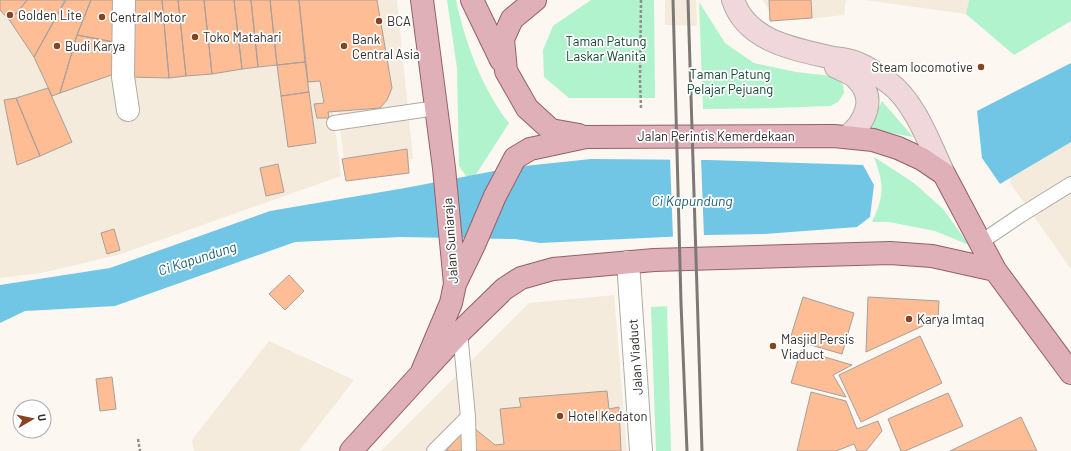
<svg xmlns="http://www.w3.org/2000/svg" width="1071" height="451" viewBox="0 0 1071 451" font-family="Barlow,sans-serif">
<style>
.built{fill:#f4ebdd}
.green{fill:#b1f3cd}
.water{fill:#70c6e4}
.pier{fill:#fcf7f0}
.building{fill:#febd94;stroke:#a79f9a}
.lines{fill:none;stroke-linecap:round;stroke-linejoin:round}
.service-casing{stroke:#afaba3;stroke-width:16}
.minor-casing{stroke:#afaba3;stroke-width:24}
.secondary-casing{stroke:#afaba3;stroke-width:24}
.primary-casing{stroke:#946068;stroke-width:24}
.path{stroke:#928e89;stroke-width:2.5;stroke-dasharray:3 2;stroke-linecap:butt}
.service{stroke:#fff;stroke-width:14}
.minor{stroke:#fff;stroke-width:22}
.secondary{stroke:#efd7db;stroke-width:22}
.primary{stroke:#dfb0b8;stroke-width:22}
.rail{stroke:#7c7874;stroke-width:3}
.poi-dot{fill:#8a4321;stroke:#fff;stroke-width:1.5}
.labels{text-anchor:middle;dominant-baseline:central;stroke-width:3.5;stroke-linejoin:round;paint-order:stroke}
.poi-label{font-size:13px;fill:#312f2c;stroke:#fff;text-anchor:start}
.park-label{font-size:13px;fill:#0b452b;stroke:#fff}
.street-label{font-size:13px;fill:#312f2c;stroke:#fff}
.water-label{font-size:14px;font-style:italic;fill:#1b6074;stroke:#fff}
</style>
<rect width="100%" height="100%" fill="#fcf7f0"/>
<path class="built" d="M 0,0 L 319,0 L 341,176 L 118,255 L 41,273 L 0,278 Z
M 324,0 L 397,0 L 413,159 L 345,168 Z
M 665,0 L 696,0 L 697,26 L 665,25 Z
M 763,0 L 846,0 L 844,15 L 807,19 L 768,10 Z
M 865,0 L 969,0 L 966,14 Z
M 1071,125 L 1071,269 L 1010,183 L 1012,164 Z
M 614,295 L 627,451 L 381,451 L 529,303 Z
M 269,341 L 354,380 L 299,451 L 194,451 L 192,440 Z"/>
<path class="green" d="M 447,0 L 456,0 C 465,42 482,89 509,123 L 475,176 L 466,176 L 459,166 L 457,68 Z
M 591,0 L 654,0 L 655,98 L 569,98 L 544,77 L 543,50 L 553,26 Z
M 969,0 L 1071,0 L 1071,21 L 1014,55 L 966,14 Z
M 699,2 L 725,43 L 754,63 L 796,72 L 831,76 L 839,78 L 843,85 L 844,93 L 838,102 L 830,106 L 774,108 L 703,109 Z
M 882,101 L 913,137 L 868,129 Z
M 874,157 L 914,183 L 943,209 L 969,245 L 935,231 L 889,222 L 872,222 C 885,194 884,185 874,157 Z
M 667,306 L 671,451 L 656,451 L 651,307 Z"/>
<path class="water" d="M 1071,63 L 1071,142 L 1000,184 L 982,158 L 977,111 Z
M 591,159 L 708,160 L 863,165 L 874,185 L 870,217 L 857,227 L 765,234 L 707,235 L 540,243 L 515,239 L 401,237 L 295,242 L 115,306 L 25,311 L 0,323 L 0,285 L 110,268 L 270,211 L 405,188 L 515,167 Z"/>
<path class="pier" d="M 670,158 L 701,158 L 704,237 L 673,238 Z"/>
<path class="building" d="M 0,0 L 27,0 L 10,21 L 0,10 Z
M 27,0 L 65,0 L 34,57 L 10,21 Z
M 66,0 L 91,0 L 77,35 L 60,93 L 52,96 L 34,57 Z
M 91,0 L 121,0 L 119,43 L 77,35 Z
M 126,0 L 162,0 L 169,78 L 128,77 Z
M 162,0 L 178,0 L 186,76 L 169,78 Z
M 178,0 L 204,0 L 212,74 L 186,76 Z
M 204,0 L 234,0 L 242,69 L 212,74 Z
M 234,0 L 251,0 L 258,67 L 242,69 Z
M 251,0 L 270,0 L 277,65 L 258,67 Z
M 270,0 L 299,0 L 305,62 L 277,65 Z
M 299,0 L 377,0 L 392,88 L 387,100 L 380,108 L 328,112 L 329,118 L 317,118 L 314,104 L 324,103 L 320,81 L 308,82 Z
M 769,0 L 811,0 L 812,18 L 770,21 Z
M 77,35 L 119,43 L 117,73 L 60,93 Z
M 305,62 L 309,92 L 281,96 L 277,65 Z
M 48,88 L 72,142 L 40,156 L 16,98 Z
M 309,92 L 316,143 L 288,147 L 281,96 Z
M 16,98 L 40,156 L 17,165 L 4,100 Z
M 407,149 L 409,173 L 346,181 L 342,159 Z
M 278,164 L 284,192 L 266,196 L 260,168 Z
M 114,229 L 120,250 L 107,254 L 101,233 Z
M 289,275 L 304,291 L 285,310 L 269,294 Z
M 803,297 L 854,313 L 842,354 L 790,339 Z
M 868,297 L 939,301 L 938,319 L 866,352 Z
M 920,336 L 942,383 L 861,422 L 839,375 Z
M 801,350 L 852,365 L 833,375 L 846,397 L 791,383 Z
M 112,377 L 116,409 L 100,411 L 96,379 Z
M 607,391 L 609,409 L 619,407 L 621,451 L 446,451 L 469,424 L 495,445 L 504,444 L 500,409 L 521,407 L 519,398 Z
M 811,392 L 846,401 L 857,429 L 878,421 L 882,431 L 866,451 L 857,451 L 854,444 L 836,451 L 797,451 Z
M 948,393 L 963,426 L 905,451 L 901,451 L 888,419 Z
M 1021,417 L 1037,451 L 950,451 Z"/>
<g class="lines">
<g class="service-casing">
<path id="service" d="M 334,123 L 436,108
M 981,242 L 1021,215 L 1071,184
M 460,332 L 468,417 L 469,451
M 434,451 L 468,417"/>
</g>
<g class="minor-casing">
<path id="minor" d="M 124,0 L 123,77 L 128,110
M 628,262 L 641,451"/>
</g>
<g class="secondary-casing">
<path id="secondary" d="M 733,0 C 747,42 795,49 833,58 C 841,59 852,60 859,64 C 869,68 879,75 888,82 C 915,101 930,145 944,174
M 836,67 C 842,70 852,73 857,79 C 877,98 865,123 847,137"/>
</g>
<g class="primary-casing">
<path id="primary" d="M 472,0 L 501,60
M 535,0 L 512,19 L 503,39 L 506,71 L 527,108 L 551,130 L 579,135
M 455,284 L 474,245 L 495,196 L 515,158 L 530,149 L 586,137 L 834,136 L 873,140 L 898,148 L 922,159 L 944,174 L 995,270 L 1071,373
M 421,374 L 460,332 L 504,289 L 521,278 L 553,269 L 654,260 L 890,253 L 932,256 L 995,270
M 351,451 L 421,374 L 451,303 L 455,284 L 444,168 L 422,0"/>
</g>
<path class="path" d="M 641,0 L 640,81 L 641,108
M 138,439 L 140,451"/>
<use href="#service" class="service"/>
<use href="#minor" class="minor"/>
<use href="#secondary" class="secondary"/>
<use href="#primary" class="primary"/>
<path class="rail" d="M 673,0 L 681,303 L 687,451
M 688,0 L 702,451"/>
</g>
<g class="poi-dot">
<circle cx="10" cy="15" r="4"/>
<circle cx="102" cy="17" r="4"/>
<circle cx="379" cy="21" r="4"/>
<circle cx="195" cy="37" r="4"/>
<circle cx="57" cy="46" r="4"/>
<circle cx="344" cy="46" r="4"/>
<circle cx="981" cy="67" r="4"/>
<circle cx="909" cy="319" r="4"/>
<circle cx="773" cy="346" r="4"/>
<circle cx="560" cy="416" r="4"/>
</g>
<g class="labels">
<g class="poi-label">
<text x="18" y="15">Golden Lite</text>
<text x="110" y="17">Central Motor</text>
<text x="387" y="21">BCA</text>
<text x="203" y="37">Toko Matahari</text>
<text x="352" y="39">Bank<tspan x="352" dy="15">Central Asia</tspan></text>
<text x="65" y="46">Budi Karya</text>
<text x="973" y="67" text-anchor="end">Steam locomotive</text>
<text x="917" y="319">Karya Imtaq</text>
<text x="781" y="339">Masjid Persis<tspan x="781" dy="15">Viaduct</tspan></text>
<text x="568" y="416">Hotel Kedaton</text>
</g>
<g class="park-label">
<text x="606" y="41">Taman Patung<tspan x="606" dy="15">Laskar Wanita</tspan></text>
<text x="730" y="74">Taman Patung<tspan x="730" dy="15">Pelajar Pejuang</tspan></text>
</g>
<g class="street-label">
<text x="716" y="136">Jalan Perintis Kemerdekaan</text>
<text transform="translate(450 241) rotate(-94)">Jalan Suniaraja</text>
<text transform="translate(635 357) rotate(-94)">Jalan Viaduct</text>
</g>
<g class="water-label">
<text x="692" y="200">Ci Kapundung</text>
<text transform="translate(197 258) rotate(-18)">Ci Kapundung</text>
</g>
</g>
<g transform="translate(32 419) rotate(81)"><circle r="19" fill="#ffffff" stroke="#adacab"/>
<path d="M0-3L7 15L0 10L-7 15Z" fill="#8a4321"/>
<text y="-6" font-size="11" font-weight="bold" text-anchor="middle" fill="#312f2c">U</text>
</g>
</svg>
